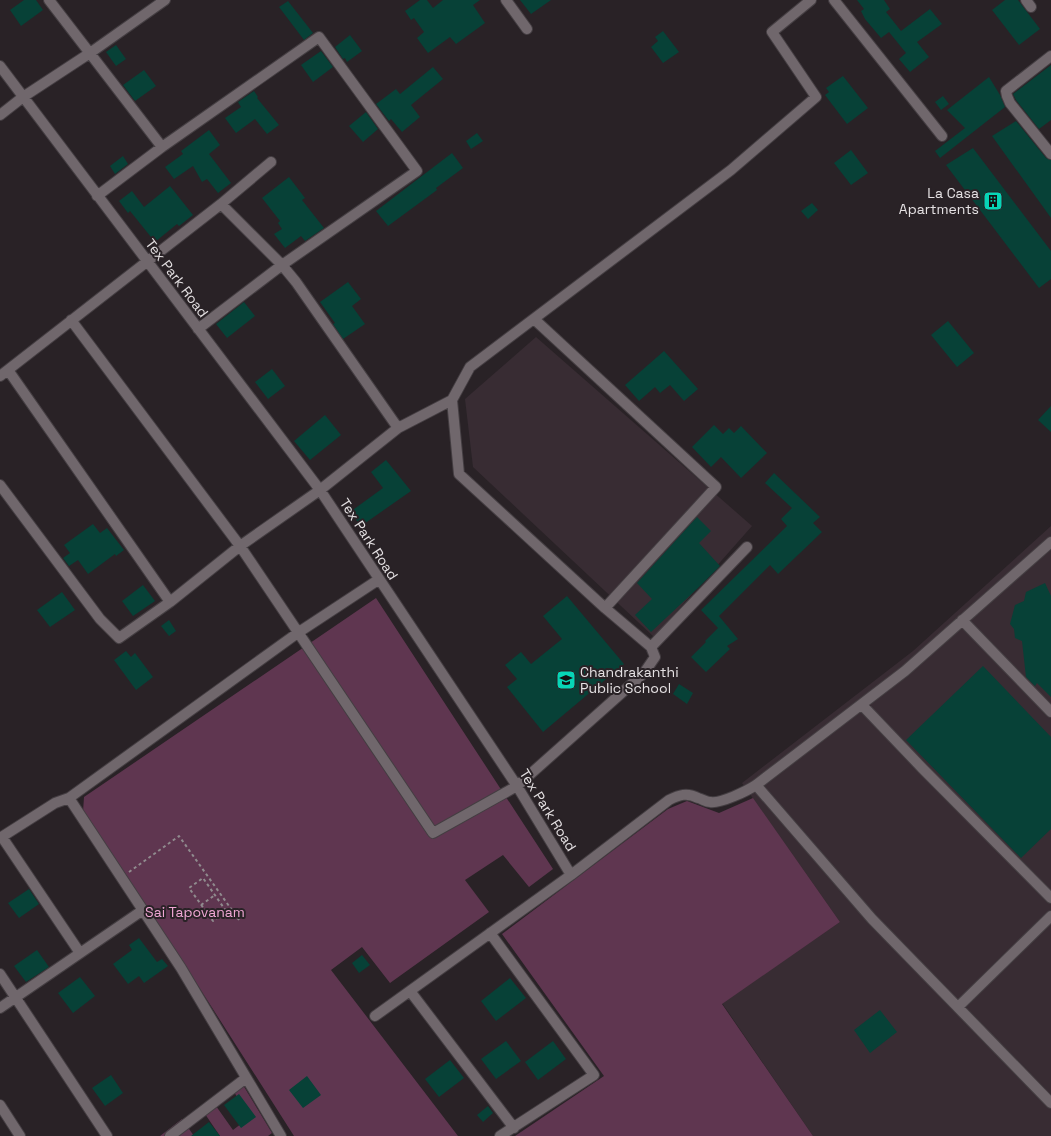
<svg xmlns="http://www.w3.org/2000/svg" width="1051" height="1136" viewBox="0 0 1051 1136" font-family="'Space Grotesk',sans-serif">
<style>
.built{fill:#382c33}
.green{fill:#5f3650}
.building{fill:#074137}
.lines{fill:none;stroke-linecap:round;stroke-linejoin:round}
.minor-casing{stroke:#443e42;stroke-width:12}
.path{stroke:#908b8e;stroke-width:2;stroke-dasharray:3 3;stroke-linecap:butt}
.minor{stroke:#70676c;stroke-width:10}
.labels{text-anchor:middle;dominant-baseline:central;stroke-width:4;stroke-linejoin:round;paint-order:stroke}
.poi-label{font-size:14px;fill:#e5e1e3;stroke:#292226;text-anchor:end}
.street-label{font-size:14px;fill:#e5e1e3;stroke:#292226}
.park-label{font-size:14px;fill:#f0a7d4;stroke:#292226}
</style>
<rect width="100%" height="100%" fill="#292226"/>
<path class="built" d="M 536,337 L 752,526 L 654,637 L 473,467 L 465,399 Z
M 1051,526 L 1051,1136 L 813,1136 L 722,1003 L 840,922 L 742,783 L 913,651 Z"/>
<path class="green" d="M 376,598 L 553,869 L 529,887 L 503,855 L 465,880 L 489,912 L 390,983 L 362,947 L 331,970 L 458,1136 L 294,1136 L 188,970 L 83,812 L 84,797 Z
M 753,798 L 840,922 L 722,1004 L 813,1136 L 515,1136 L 604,1076 L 502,934 L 668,809 L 687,801 L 719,813 Z
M 243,1085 L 272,1133 L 268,1136 L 220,1136 L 205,1114 L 216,1106 L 233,1130 L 250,1117 L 234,1092 Z
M 182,1119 L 194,1136 L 160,1136 Z"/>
<path class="building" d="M 24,0 L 36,0 L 43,10 L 21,26 L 10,10 Z
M 420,0 L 427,0 L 433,8 L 443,0 L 480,0 L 473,5 L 485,23 L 456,44 L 450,37 L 428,53 L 417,38 L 424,32 L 414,18 L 411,20 L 405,11 Z
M 520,0 L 551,0 L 531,14 Z
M 857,0 L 884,0 L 890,9 L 886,12 L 901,31 L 930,9 L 942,24 L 917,42 L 929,57 L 910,72 L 899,59 L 906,53 L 889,32 L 881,38 L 865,19 L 861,11 L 864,9 Z
M 1005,0 L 1018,0 L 1040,29 L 1019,45 L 992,10 Z
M 288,1 L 313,33 L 304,40 L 279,7 Z
M 663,31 L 679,52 L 663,63 L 651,47 L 658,41 L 655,37 Z
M 350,35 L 362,51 L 347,62 L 345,58 L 343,59 L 335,47 Z
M 116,45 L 126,59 L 116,66 L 106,52 Z
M 321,51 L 333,67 L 313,82 L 301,65 Z
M 1051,65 L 1051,120 L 1039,129 L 1016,100 L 1013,94 Z
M 433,67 L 443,79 L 411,105 L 420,117 L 402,132 L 391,119 L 389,121 L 376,104 L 396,89 L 400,94 Z
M 144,70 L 156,86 L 135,101 L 123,85 Z
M 843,76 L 868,108 L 847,124 L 825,95 L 829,92 L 826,88 Z
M 989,77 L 1000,95 L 1005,107 L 940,158 L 935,151 L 965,128 L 947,110 Z
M 254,91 L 258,97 L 257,98 L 279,125 L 267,134 L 255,119 L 236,133 L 225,118 L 241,107 L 238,102 Z
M 943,96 L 949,104 L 941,110 L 935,102 Z
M 366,112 L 378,129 L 363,142 L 349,126 Z
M 1016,121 L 1046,158 L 1051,160 L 1051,218 L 992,136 Z
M 209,130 L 220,145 L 209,154 L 231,183 L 218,193 L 207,179 L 202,182 L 193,166 L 174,179 L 165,167 L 183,154 L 181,151 Z
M 477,133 L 483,141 L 471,149 L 466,141 Z
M 973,148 L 1051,251 L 1051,279 L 1039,288 L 946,165 Z
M 851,150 L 868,173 L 851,185 L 834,163 Z
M 452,153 L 463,168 L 436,188 L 437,190 L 388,226 L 376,211 Z
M 123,156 L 128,164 L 115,174 L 110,166 Z
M 289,177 L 305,198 L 302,200 L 324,228 L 305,241 L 301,236 L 285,248 L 274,234 L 282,229 L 278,223 L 280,221 L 262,198 Z
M 170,186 L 193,215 L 179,226 L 177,224 L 155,242 L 130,211 L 128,213 L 119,201 L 132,191 L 144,207 Z
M 812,203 L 818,210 L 808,219 L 801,211 Z
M 348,282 L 361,299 L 352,306 L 365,324 L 343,339 L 333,324 L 335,323 L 320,302 Z
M 244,302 L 255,316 L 227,338 L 216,324 Z
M 948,321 L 974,353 L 957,367 L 931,335 Z
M 664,351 L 698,389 L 684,401 L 670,385 L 660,393 L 655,387 L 639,401 L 625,385 Z
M 272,369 L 285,386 L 268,399 L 255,382 Z
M 1051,406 L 1051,432 L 1038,420 Z
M 325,415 L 341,435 L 310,460 L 294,441 Z
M 714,425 L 723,434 L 729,428 L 734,433 L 741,426 L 767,453 L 741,478 L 721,457 L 711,467 L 692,447 Z
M 386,460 L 411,491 L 361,526 L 350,512 L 383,488 L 371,472 Z
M 774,473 L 820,517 L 813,523 L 822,532 L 778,574 L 770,565 L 719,616 L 738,639 L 727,646 L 730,649 L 706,672 L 691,657 L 706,642 L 705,641 L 718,628 L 701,610 L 787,526 L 781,519 L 792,508 L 765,483 Z
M 697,517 L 711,531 L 699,543 L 720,566 L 698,588 L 651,632 L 635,615 L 652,599 L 637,583 Z
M 93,524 L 100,533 L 107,528 L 124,550 L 116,556 L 115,554 L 88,574 L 78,560 L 69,566 L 63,558 L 70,553 L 64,545 Z
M 1045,583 L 1051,596 L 1051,697 L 1037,683 L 1035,686 L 1026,677 L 1022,641 L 1015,638 L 1014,629 L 1010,624 L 1015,605 L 1024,601 L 1026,592 Z
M 143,585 L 155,601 L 133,616 L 122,601 Z
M 62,592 L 75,610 L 50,627 L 37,610 Z
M 567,596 L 624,664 L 543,732 L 507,687 L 517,679 L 505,665 L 521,652 L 531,664 L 562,639 L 543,616 Z
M 169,620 L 176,631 L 169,636 L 161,626 Z
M 126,651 L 131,657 L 135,653 L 153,677 L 136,690 L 114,660 Z
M 983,666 L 1051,737 L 1051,829 L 1021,858 L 906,740 Z
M 679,684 L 693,693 L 687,704 L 673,694 Z
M 29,889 L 39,904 L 19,918 L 8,903 Z
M 139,938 L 157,962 L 162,959 L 168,966 L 144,983 L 139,976 L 128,984 L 113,964 L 132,950 L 129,945 Z
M 37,950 L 49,967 L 26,982 L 14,966 Z
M 362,955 L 370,965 L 359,973 L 352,963 Z
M 80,977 L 95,996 L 73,1013 L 58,993 Z
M 510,978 L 526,998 L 496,1021 L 481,1001 Z
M 880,1010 L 897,1032 L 870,1053 L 854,1030 Z
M 506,1041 L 521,1061 L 496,1079 L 481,1059 Z
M 553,1041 L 566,1059 L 538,1080 L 525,1062 Z
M 450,1060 L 464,1078 L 439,1097 L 425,1079 Z
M 111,1075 L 123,1093 L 105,1106 L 92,1088 Z
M 307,1076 L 321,1095 L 303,1108 L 289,1090 Z
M 239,1094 L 256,1117 L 241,1128 L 224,1105 Z
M 488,1106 L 493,1113 L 483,1122 L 477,1115 Z
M 209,1122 L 220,1136 L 191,1136 Z"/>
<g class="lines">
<g class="minor-casing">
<path id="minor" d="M 49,0 L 162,147
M 506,0 L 527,29
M 834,0 L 942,136
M 1026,0 L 1031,7
M 1051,56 L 1006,91 L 1007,96 L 1010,103 L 1051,154
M 0,66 L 320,490 L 517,786 L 571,875 L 669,800 C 679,795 687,792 698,798 C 702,799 706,802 710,802 C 720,804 747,791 756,785 L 905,671 L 1051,542
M 0,115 L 23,97 L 90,53 L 165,0
M 97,196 L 162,147 L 319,37 L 417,171 L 282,265 L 198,329
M 221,204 L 282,265 L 296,282 L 398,428
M 534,319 L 716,487 L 605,608
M 71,320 L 240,546 L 433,833 L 517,786 L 644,673 L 655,657 L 651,647 L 605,608 L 459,474 L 452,400 L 470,367 L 731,170 L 816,97 L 772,32 L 811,0
M 0,376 L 221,204 L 271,162
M 0,485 L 100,619 L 119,638 L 170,602 L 8,370
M 170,602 L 240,546 L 320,490 L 398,428 L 452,400
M 962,620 L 1051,712
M 651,647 L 747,547
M 862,705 L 923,769 L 1051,898
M 756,785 L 872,919 L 1051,1103
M 2,837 L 80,953
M 0,838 L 55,803 L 69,798
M 490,933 L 594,1075 L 500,1136
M 0,974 L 107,1136
M 410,991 L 514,1128
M 958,1007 L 1051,916
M 0,1008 L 143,910
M 375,1016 L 571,875
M 0,1105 L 20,1136
M 170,1136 L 246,1078
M 281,1136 L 181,968 L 69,798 L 299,632 L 378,580"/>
</g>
<path class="path" d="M 129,872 L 179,836 L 239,920
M 201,905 L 215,895
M 226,911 L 203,878 L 189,888 L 213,921 L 231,908"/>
<use href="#minor" class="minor"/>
</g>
<defs>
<g id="building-square" transform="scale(1)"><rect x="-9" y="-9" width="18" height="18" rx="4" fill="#07d5b6" stroke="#292226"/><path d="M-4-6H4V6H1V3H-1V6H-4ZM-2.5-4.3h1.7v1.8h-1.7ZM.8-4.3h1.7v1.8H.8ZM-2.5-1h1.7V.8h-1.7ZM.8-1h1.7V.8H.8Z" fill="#111"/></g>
<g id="school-square" transform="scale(1)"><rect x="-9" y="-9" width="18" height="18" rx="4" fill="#07d5b6" stroke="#292226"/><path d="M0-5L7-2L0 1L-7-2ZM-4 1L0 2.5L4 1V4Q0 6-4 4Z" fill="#111"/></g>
</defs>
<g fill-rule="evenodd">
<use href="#building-square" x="993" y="201"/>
<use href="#school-square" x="566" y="680"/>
</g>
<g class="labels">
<g class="poi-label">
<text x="979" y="193">La Casa<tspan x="979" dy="16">Apartments</tspan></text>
<text x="580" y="672" text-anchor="start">Chandrakanthi<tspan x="580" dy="16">Public School</tspan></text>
</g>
<g class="street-label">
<text transform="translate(177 278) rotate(53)">Tex Park Road</text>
<text transform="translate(369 539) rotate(57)">Tex Park Road</text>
<text transform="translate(548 810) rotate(58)">Tex Park Road</text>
</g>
<g class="park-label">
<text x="195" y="912">Sai Tapovanam</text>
</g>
</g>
</svg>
